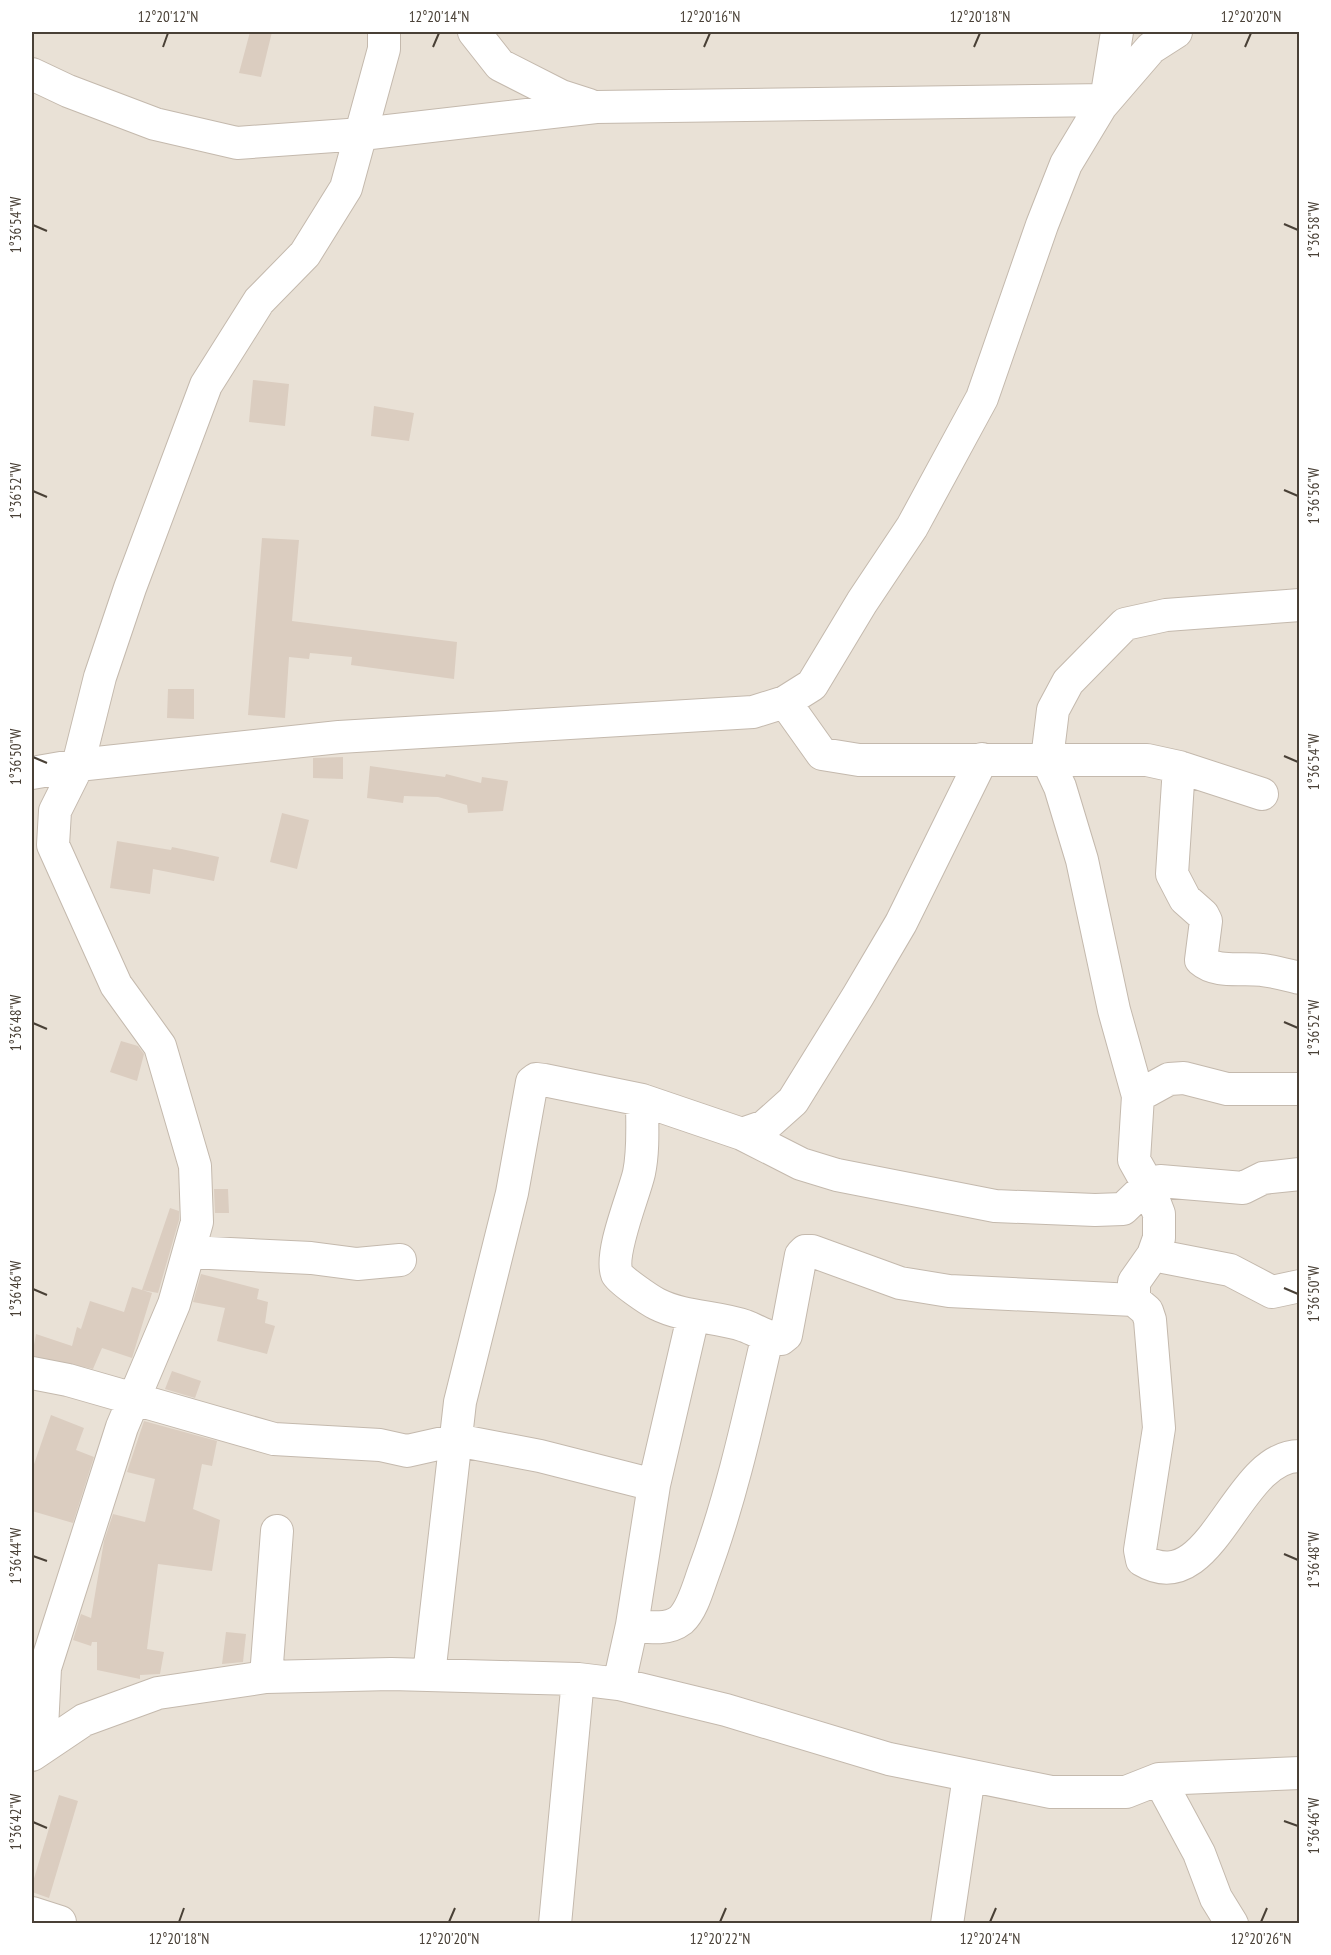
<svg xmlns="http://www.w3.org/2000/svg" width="1331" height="1955" viewBox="0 0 1331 1955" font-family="'PT Sans Narrow',sans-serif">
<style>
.residential{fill:#e9e1d6}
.building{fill:#dbcdc0}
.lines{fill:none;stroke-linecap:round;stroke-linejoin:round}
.street-casing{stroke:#c4b9ad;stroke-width:34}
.street{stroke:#fff;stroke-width:32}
.ticks{fill:none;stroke:#494036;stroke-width:2}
.neatline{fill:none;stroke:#494036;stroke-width:2}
.ticks-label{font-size:15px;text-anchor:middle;fill:#494036}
</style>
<rect width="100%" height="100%" fill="#f5f0e9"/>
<path class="residential" d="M 32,32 L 1299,32 L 1299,1923 L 32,1923 Z"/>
<path class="building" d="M 250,32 L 272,32 L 261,77 L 239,73 Z
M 253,380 L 289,384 L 285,426 L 249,422 Z
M 374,406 L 414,413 L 409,441 L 371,436 Z
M 262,538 L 299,540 L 292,621 L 457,642 L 454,679 L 351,665 L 352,657 L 310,653 L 309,659 L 289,657 L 285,718 L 248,715 Z
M 168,689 L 194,689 L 194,719 L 167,718 Z
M 343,757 L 343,779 L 313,778 L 313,758 Z
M 370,766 L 445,777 L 446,774 L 481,783 L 482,777 L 508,781 L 503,811 L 468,813 L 467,805 L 438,797 L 404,796 L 403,803 L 367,798 Z
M 282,813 L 309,820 L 297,869 L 270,862 Z
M 117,841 L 171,850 L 172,847 L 219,857 L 214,881 L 153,869 L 150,894 L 110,888 Z
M 121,1041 L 138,1046 L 144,1054 L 137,1081 L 110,1072 Z
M 214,1189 L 228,1189 L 229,1213 L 215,1213 Z
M 170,1208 L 179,1211 L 179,1220 L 158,1293 L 142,1290 Z
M 201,1274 L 259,1289 L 257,1299 L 268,1302 L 265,1323 L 275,1326 L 267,1354 L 217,1341 L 225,1308 L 193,1302 Z
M 132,1287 L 152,1293 L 132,1358 L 102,1348 L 93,1369 L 32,1356 L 36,1334 L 72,1346 L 77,1327 L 81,1329 L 90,1301 L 124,1312 Z
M 172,1371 L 201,1381 L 195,1398 L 165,1389 Z
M 51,1415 L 84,1428 L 76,1450 L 94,1457 L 73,1523 L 32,1511 L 32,1470 Z
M 144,1421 L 217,1441 L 212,1466 L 202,1464 L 193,1509 L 220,1520 L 212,1571 L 158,1564 L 147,1649 L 164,1652 L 160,1674 L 140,1675 L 140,1679 L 97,1670 L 97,1642 L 92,1642 L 91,1646 L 73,1640 L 81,1614 L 91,1618 L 104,1541 L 113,1514 L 145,1522 L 155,1479 L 127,1472 Z
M 226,1632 L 246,1634 L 243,1662 L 222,1664 Z
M 59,1795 L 78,1801 L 49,1898 L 32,1892 L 32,1885 Z"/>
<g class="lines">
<g class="street-casing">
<path id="street" d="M 474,32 L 500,65 L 561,96 L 589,105
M 32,74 L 68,91 L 155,124 L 237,143 L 362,134 L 596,107 L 1106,100 L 1117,32
M 785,702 L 822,754 L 859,760 L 1147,760 L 1179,767 L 1172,874 L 1185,899 L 1203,915 L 1206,921 L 1201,960 C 1217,974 1242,967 1262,970 C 1274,971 1287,975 1300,978
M 1179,767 L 1262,794
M 32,773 L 78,765 L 339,737 L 753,712 L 785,702 L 812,685 L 862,602 L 912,527 L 982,398 L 1042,225 L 1066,164 L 1101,106 L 1151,48 L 1176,32
M 1300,1089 L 1227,1089 L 1184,1078 L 1169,1079 L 1138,1096 L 1134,1160 L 1148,1185 L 1159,1214 L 1159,1238 L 1153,1255 L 1134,1282 L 1134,1300 L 1147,1311 L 1150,1320 L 1159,1428 L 1140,1550 L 1142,1560 C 1213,1602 1235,1455 1300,1456
M 1138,1096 L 1114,1010 L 1082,860 L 1060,787 L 1047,759 L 1053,710 L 1068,682 L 1125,624 L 1166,615 L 1300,605
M 642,1100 C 642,1124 644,1149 639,1173 C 634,1195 609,1253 617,1274 C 620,1280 649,1300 657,1304 C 685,1318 716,1316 745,1326 C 753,1329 762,1334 770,1337
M 742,1134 L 801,1164 L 837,1175 L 995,1206 L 1095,1210 L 1123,1209 L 1148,1185 L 1160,1181 L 1243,1188 L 1263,1178 L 1300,1174
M 189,1252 L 311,1258 L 357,1264 L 400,1260
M 1153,1255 L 1230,1270 L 1272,1292 L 1300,1286
M 32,1373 L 68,1380 L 274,1439 L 380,1445 L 407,1451 L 456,1440 L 540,1456 L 654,1485
M 632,1625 L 654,1485 L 693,1317
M 429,1675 L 460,1402 L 512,1193 L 532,1082 L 536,1079 L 544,1080 L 642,1100 L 742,1134 L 765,1126 L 793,1101 L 858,996 L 901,923 L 982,759
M 266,1677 L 277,1531
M 619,1684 L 632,1625 C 648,1627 667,1631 681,1620 C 692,1610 698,1588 703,1574 C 731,1499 748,1421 766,1343 L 770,1337 L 781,1339 L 786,1335 L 801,1255 L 805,1251 L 812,1251 L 900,1283 L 949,1291 L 1134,1300
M 41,1749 L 45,1668 L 122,1427 L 174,1304 L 197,1222 L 195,1166 L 160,1046 L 116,985 L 53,845 L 55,811 L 78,765 L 100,677 L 130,588 L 206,385 L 259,301 L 305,254 L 346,188 L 384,49 L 384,32
M 32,1755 L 84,1720 L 158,1693 L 266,1677 L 391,1674 L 578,1679 L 619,1684 L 726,1710 L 889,1759 L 1051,1792 L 1126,1792 L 1159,1779 L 1199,1853 L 1216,1898 L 1232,1924
M 1159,1779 L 1300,1773
M 32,1913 L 60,1922
M 555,1924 L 578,1679
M 947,1924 L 969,1776"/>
</g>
<use href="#street" class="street"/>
</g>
<path class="ticks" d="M 163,47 L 168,33M 433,47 L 439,33M 704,47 L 710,33M 974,47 L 980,33M 1245,47 L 1251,33M 1284,224 L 1298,230M 33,225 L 47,231M 1284,490 L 1298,496M 33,491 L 47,497M 1284,756 L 1298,762M 33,757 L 47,763M 1284,1022 L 1298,1028M 33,1023 L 47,1029M 1284,1288 L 1298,1294M 33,1289 L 47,1295M 1284,1554 L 1298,1560M 33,1556 L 47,1561M 1284,1821 L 1298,1826M 33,1822 L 47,1828M 179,1922 L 184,1908M 449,1922 L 455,1908M 720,1922 L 726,1908M 990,1922 L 996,1908M 1261,1922 L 1267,1908"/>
<rect width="1331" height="1955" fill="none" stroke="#ffffff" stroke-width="66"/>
<rect x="33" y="33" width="1265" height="1889" class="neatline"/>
<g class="ticks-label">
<text x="168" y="22">12°20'12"N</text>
<text x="439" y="22">12°20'14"N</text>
<text x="710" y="22">12°20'16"N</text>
<text x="980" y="22">12°20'18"N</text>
<text x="1251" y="22">12°20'20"N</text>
<text transform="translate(16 225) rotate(-90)" y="5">1°36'54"W</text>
<text transform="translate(1314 230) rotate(-90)" y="5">1°36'58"W</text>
<text transform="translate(16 491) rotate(-90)" y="5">1°36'52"W</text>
<text transform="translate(1314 496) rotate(-90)" y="5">1°36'56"W</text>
<text transform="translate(16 757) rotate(-90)" y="5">1°36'50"W</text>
<text transform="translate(1314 762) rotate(-90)" y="5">1°36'54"W</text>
<text transform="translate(16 1023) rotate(-90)" y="5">1°36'48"W</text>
<text transform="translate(1314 1028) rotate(-90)" y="5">1°36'52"W</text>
<text transform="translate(16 1289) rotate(-90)" y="5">1°36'46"W</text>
<text transform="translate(1314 1294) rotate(-90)" y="5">1°36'50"W</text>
<text transform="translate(16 1556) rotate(-90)" y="5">1°36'44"W</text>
<text transform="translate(1314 1560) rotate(-90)" y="5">1°36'48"W</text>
<text transform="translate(16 1822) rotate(-90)" y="5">1°36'42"W</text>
<text transform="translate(1314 1826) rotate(-90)" y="5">1°36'46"W</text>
<text x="179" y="1944">12°20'18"N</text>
<text x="449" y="1944">12°20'20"N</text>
<text x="720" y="1944">12°20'22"N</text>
<text x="990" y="1944">12°20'24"N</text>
<text x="1261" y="1944">12°20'26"N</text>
</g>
</svg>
